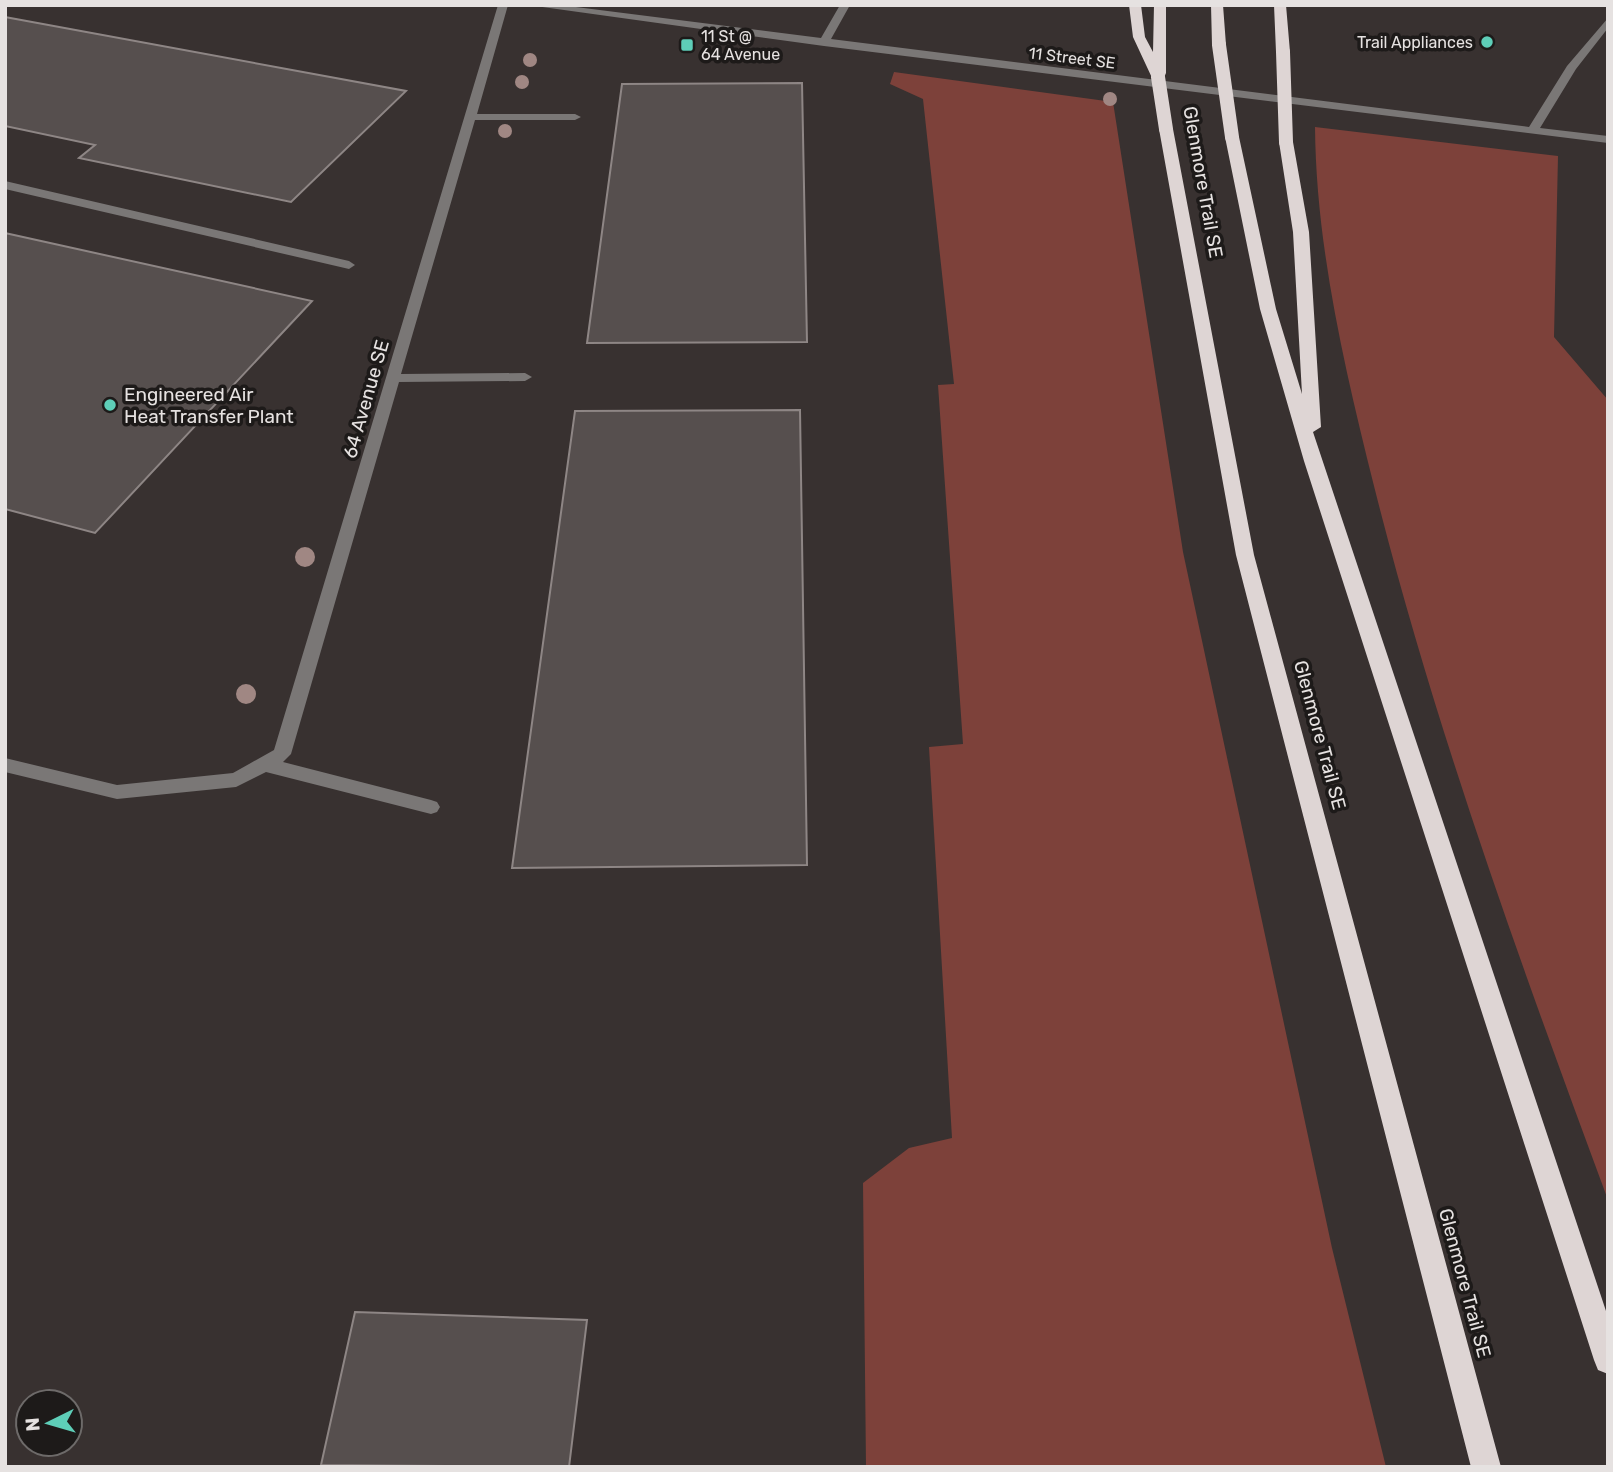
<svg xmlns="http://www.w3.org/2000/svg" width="1613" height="1472" viewBox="0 0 1613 1472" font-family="Rubik,sans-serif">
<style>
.green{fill:#7d413a}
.building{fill:#564f4e;stroke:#8e8685;stroke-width:2}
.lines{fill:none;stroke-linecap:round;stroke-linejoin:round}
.minor{fill:#7a7776;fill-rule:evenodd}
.highway{fill:#ded5d4;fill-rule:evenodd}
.highway-bridge{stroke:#ded5d4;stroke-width:14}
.tree{fill:#a08783}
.poi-dot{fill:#5eceb8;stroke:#1d1a19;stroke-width:2.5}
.labels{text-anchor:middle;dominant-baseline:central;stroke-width:7;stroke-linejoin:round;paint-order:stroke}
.far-poi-label{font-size:16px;fill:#e6e2e1;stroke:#1d1a19;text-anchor:start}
.far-street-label{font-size:16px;fill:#e6e2e1;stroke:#1d1a19}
.street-label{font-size:19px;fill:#e6e2e1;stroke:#1d1a19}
.poi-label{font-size:19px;fill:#e6e2e1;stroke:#1d1a19;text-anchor:start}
</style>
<rect width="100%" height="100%" fill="#383130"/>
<path class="green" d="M 894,72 L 1113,102 L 1183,552 L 1332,1248 L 1386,1467 L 866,1467 L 863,1183 L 909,1148 L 952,1138 L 929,747 L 963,744 L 938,385 L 954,384 L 923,99 L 890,84 Z
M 1315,127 L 1558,156 L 1554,337 L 1608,400 L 1608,1200 C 1521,965 1435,729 1374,486 C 1345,370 1316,247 1315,127 Z"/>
<path class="building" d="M 5,17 L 406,91 L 291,202 L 79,158 L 95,145 L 5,126 Z
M 802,83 L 807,342 L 587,343 L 622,84 Z
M 5,233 L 312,301 L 95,533 L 5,509 Z
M 800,410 L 807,865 L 512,868 L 575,411 Z
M 355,1312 L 587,1320 L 569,1467 L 321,1465 Z"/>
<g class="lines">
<path class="minor" d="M 498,5 L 508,5 L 477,114 L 575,114 L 581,117 L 575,120 L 475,120 L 401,374 L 525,373 L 532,377 L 525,381 L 399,382 L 291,754 L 283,762 L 431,800 L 437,802 L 440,807 L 437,812 L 431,814 L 266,772 L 236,787 L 117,799 L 5,772 L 5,758 L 117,785 L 233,773 L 274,750 Z
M 528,5 L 560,5 L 821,38 L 840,5 L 850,5 L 831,39 L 1529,127 L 1567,66 L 1608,18 L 1608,28 L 1576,69 L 1540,128 L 1608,136 L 1608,143 L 824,46 Z
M 5,181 L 349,261 L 355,265 L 349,269 L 5,189 Z"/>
<path class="highway" d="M 1129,5 L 1141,5 L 1145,37 L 1153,52 L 1154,5 L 1166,5 L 1166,73 L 1163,80 L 1153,80 L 1133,37 Z
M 1211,5 L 1223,5 L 1226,45 L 1219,49 L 1212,45 Z
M 1274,5 L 1286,5 L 1290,52 L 1283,56 L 1276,52 Z
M 1166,125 L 1173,129 L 1254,555 L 1501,1467 L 1471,1467 L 1236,555 L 1159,129 Z
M 1232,133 L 1239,137 L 1276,309 L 1302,394 L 1293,232 L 1279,142 L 1286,138 L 1293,142 L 1309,232 L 1321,427 L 1313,432 L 1608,1317 L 1608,1374 L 1598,1370 L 1594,1360 L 1304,461 L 1260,309 L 1225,137 Z"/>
<path class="highway-bridge" d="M 1219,45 L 1232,137
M 1283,52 L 1286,142
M 1158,77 L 1166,129"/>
</g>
<g class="tree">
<circle cx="530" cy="60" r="7"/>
<circle cx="522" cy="82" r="7"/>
<circle cx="1110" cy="99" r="7"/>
<circle cx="505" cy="131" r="7"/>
<circle cx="305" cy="557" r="10"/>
<circle cx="246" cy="694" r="10"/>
</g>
<g class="poi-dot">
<circle cx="1487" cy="42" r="7"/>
<rect x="680" y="38" width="14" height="14" rx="3.5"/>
<circle cx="110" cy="405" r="7"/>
</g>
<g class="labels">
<g class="far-poi-label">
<text x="701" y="36">11 St @<tspan x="701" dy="18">64 Avenue</tspan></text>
<text x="1473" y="42" text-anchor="end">Trail Appliances</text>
</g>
<g class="far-street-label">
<text transform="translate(1072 58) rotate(7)">11 Street SE</text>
</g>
<g class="street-label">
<text transform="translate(1203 182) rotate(80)">Glenmore Trail SE</text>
<text transform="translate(366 399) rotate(-74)">64 Avenue SE</text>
<text transform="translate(1320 735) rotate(75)">Glenmore Trail SE</text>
<text transform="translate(1465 1283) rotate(75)">Glenmore Trail SE</text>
</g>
<g class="poi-label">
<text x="124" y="394">Engineered Air<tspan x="124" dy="22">Heat Transfer Plant</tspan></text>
</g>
</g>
<rect width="1613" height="1472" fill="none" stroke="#e6e2e1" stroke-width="14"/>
<g transform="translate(49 1423) rotate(265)"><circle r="33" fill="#1d1a19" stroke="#6d6a69" stroke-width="2"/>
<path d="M0-5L12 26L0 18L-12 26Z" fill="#5eceb8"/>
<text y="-10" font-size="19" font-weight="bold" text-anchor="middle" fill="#e6e2e1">N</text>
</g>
</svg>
